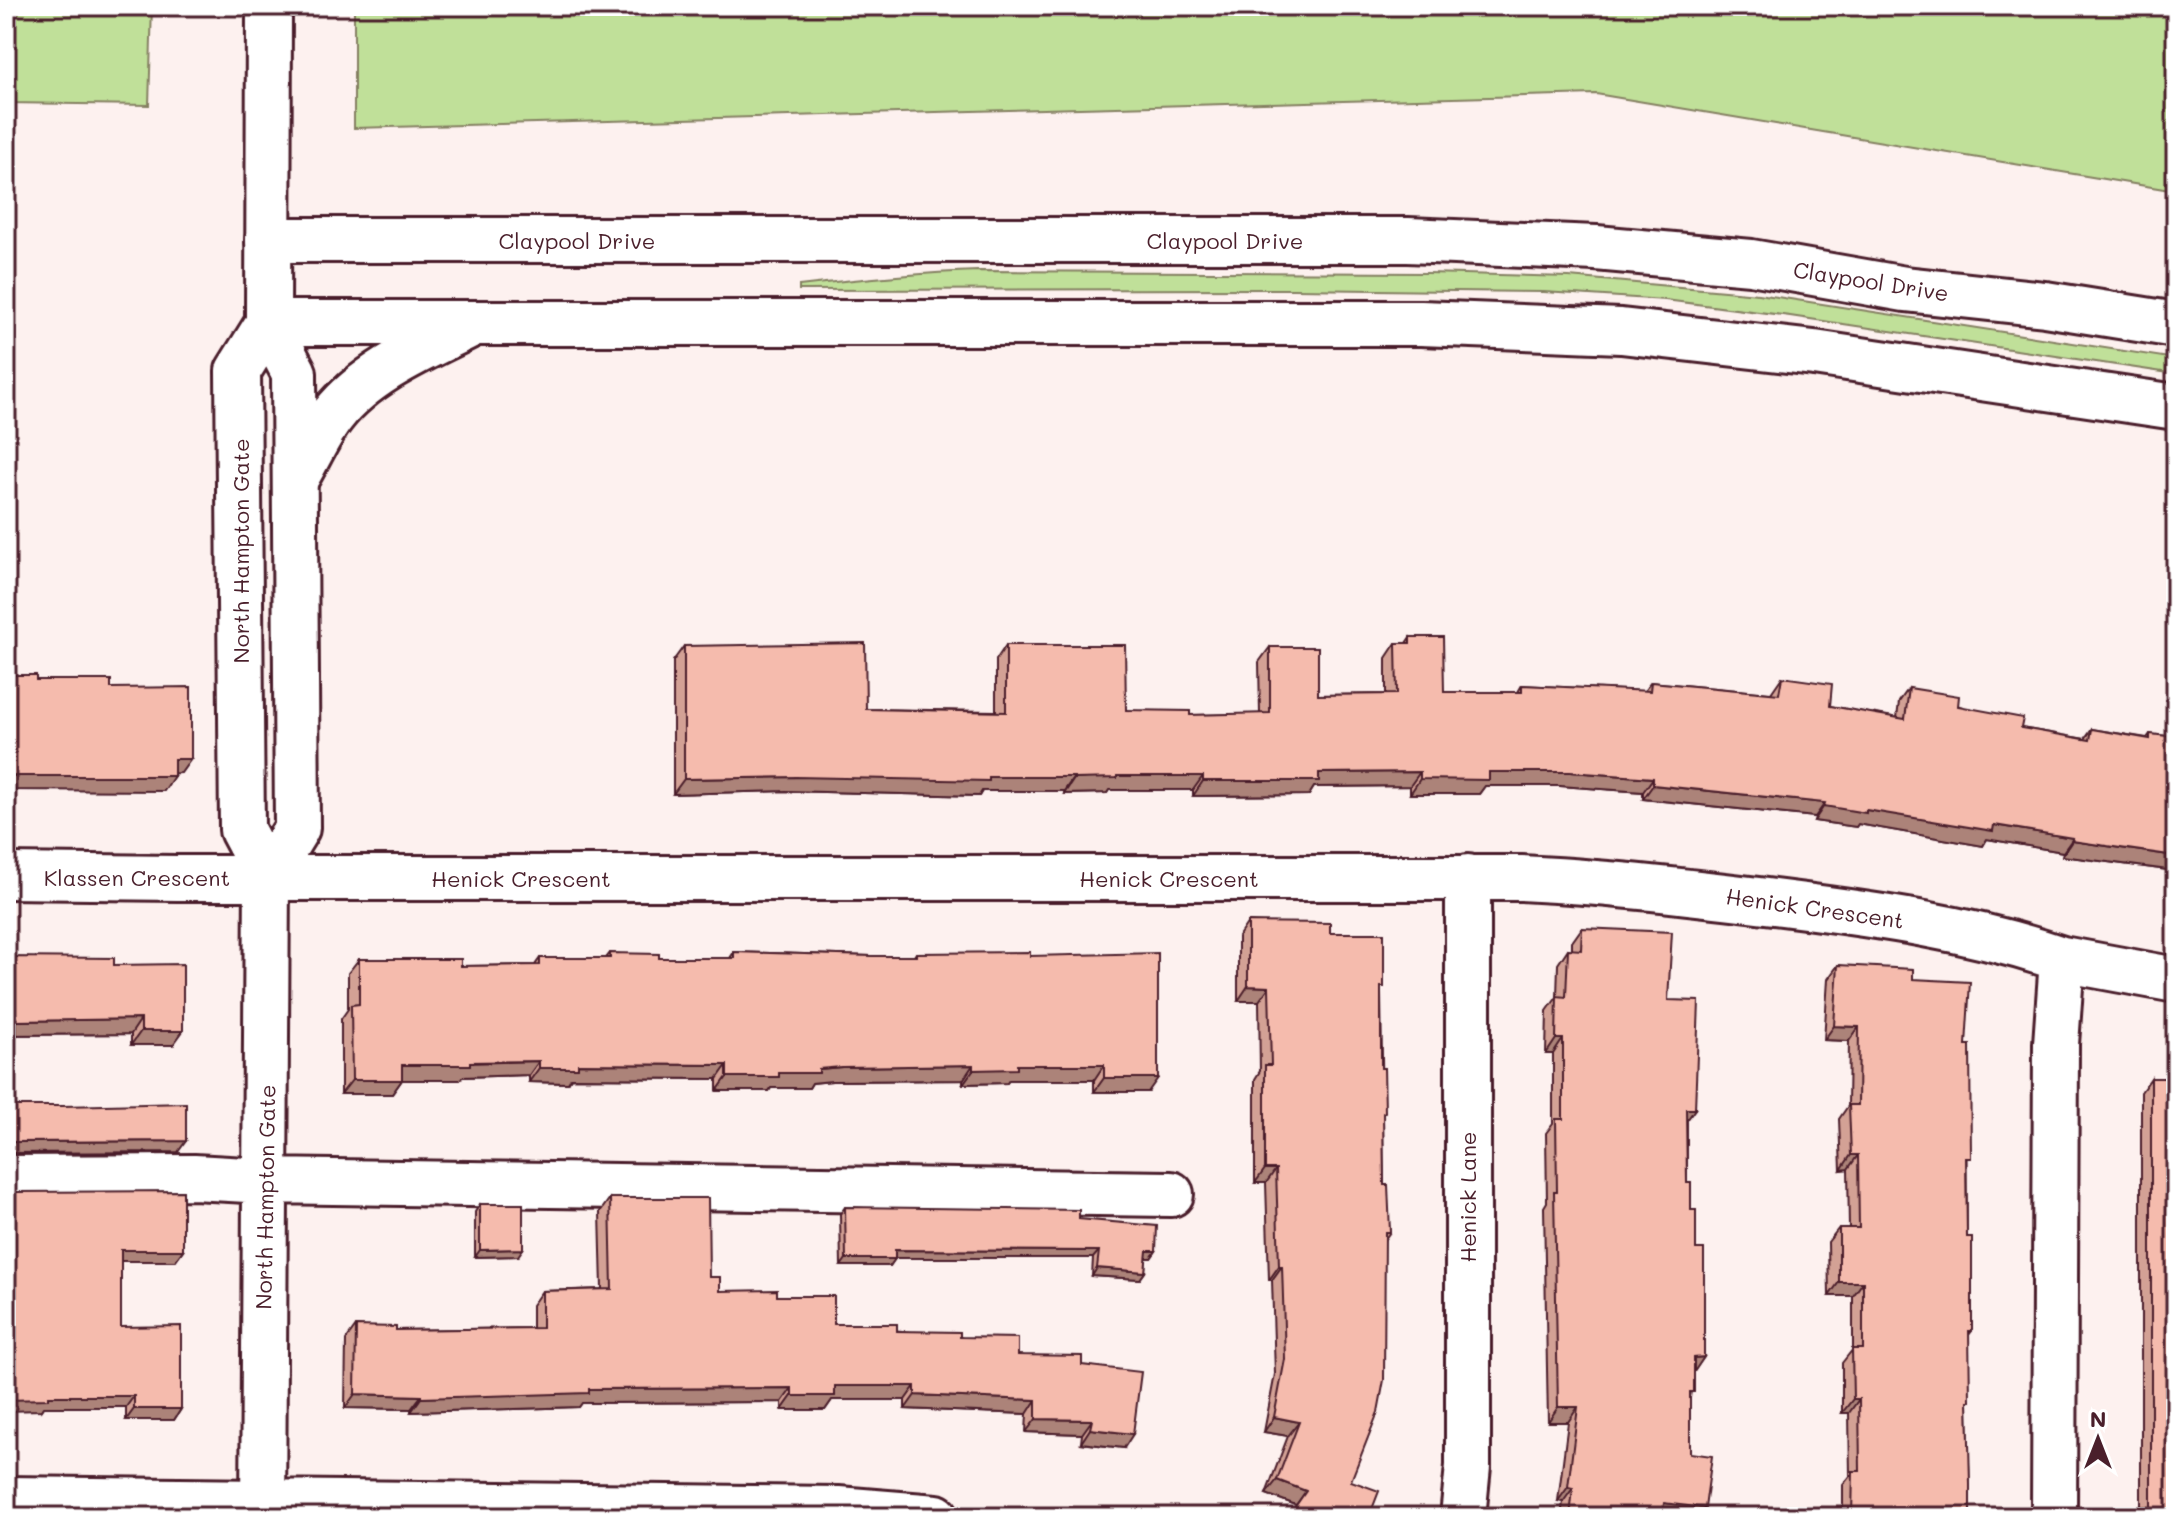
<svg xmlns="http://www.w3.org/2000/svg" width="2182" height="1523" viewBox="0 0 2182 1523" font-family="Mali,sans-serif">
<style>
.green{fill:#c0e099;stroke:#858062;stroke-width:2}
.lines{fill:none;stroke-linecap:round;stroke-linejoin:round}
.minor-casing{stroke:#4a1f2b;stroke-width:50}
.major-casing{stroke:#4a1f2b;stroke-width:50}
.minor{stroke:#fff;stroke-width:44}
.major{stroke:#fff;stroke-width:44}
.wall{fill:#d3a195;stroke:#4a1f2b;stroke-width:2}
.shaded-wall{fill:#ac8379;stroke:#4a1f2b;stroke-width:2}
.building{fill:#f5bbad;stroke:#4a1f2b;stroke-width:2}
.labels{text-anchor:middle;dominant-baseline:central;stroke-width:7;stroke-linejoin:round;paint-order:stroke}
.street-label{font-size:22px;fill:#4a1f2b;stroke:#fff}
</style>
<rect width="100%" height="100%" fill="#fdf1ef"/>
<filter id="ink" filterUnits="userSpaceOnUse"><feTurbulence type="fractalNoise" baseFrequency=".0125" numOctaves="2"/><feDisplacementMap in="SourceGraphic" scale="16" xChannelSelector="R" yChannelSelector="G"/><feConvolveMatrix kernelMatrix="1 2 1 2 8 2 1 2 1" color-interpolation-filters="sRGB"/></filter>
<g filter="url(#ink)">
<path class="green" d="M 6,6 L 152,6 L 149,105 L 6,103 Z
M 354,6 L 2176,6 L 2176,191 L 1596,94 L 354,128 Z
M 978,271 L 1428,273 L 1569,277 L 1758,294 L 2176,359 L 2176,374 L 1790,316 L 1665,300 L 1544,292 L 1293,289 L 799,290 L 799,286 C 858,279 918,273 978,271 Z"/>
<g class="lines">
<g class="minor-casing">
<path id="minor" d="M 6,876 L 177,878 L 1521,878 C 1608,882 1695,892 1782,903 C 1877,915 1971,928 2062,959 L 2056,1044 L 2054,1517
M 267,877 L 297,828 L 294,373 L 268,323 L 269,6
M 2062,959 L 2176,980
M 6,1178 L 194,1177 L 266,1181 L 1171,1194
M 6,1499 L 838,1509 L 936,1517
M 263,1517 L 267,877 L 242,830 L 238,371 L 268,323
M 1463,1517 L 1468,1466 L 1468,877"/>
</g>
<g class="major-casing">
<path id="major" d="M 268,240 L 1408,240 L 1596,248 L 1751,262 L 1905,289 L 2045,304 L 2176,325
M 268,323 L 1421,323 L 1621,331 L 1814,353 L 2176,407
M 295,480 C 308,459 318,434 333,415 C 366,373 422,349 469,326"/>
</g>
<use href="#minor" class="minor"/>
<use href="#major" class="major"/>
</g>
<path class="wall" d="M 1410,637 L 1444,692 L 1518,692 L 1522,685 L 1644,691 L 1651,682 L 1771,693 L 1782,677 L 1830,706 L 1897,718 L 1899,702 L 1909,688 L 2021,728 L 2085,739 L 2092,729 L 2147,738 L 2150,734 L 2176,737 L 2176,871 L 2062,856 L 2063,852 L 1987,839 L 1983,846 L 1858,824 L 1856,827 L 1814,821 L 1815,817 L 1643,799 L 1643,792 L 1560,786 L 1485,786 L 1479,794 L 1410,794 L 1410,786 L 1314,787 L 1309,795 L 1193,796 L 1193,790 L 1109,790 L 1107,793 L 1064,794 L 1064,791 L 982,791 L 979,796 L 786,791 L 673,794 L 673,661 L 684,646 L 866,709 L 996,711 L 996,660 L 1006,645 L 1126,710 L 1190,715 L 1260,714 L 1259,662 L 1270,647 L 1318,695 L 1386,694 L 1386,658 L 1396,643 L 1406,643 Z
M 1248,922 L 1330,933 L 1381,992 L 1384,1185 L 1390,1232 L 1385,1239 L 1296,1505 L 1266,1494 L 1288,1436 L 1264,1432 L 1275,1374 L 1272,1280 L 1269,1280 L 1266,1183 L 1255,1183 L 1255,1079 L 1260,1071 L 1259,1001 L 1238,1001 L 1238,937 Z
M 1582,928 L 1668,1000 L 1687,1121 L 1687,1183 L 1696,1249 L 1704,1357 L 1694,1371 L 1690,1398 L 1690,1453 L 1705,1508 L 1699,1517 L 1561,1517 L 1563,1502 L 1558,1501 L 1568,1422 L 1548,1422 L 1544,1207 L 1547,1202 L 1546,1133 L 1553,1124 L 1553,1054 L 1546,1054 L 1547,1011 L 1557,997 L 1558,964 L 1568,949 L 1572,950 L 1572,942 Z
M 734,952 L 872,956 L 914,956 L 916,953 L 1030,956 L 1148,1092 L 1094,1092 L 1094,1080 L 1009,1080 L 1007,1083 L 963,1084 L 963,1080 L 832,1081 L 812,1083 L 809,1088 L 771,1088 L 769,1091 L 717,1091 L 717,1079 L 571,1078 L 568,1083 L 529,1082 L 529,1075 L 462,1077 L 460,1080 L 402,1080 L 392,1094 L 341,1094 L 341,1019 L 348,1009 L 348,973 L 359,959 L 461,966 L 535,965 L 540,958 L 606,958 L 610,953 L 659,958 L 730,958 Z
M 6,957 L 114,965 L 173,1045 L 131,1045 L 131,1034 L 6,1035 Z
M 1838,965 L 1913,979 L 1966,1045 L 1967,1237 L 1972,1331 L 1969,1335 L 1968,1404 L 1970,1517 L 1843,1517 L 1843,1485 L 1850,1476 L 1849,1413 L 1842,1413 L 1842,1363 L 1853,1349 L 1853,1296 L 1829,1296 L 1828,1242 L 1839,1228 L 1849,1228 L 1848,1169 L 1841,1170 L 1839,1119 L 1848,1106 L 1849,1041 L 1824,1040 L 1828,979 Z
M 2151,1078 L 2176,1517 L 2141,1517 L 2141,1092 Z
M 6,1190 L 183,1250 L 175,1261 L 121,1261 L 121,1327 L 181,1409 L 174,1420 L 126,1420 L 126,1407 L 43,1407 L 41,1410 Z
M 610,1198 L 709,1277 L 720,1291 L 777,1296 L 834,1324 L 960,1337 L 1018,1355 L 1082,1365 L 1124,1448 L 1081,1443 L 1082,1434 L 1026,1432 L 1027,1414 L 905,1409 L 905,1400 L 832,1400 L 825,1410 L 782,1410 L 782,1402 L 582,1403 L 579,1407 L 411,1412 L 411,1409 L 345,1408 L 346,1340 L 356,1326 L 396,1330 L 532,1328 L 532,1305 L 542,1291 L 602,1289 L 600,1212 Z
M 480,1204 L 518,1256 L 475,1257 L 475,1212 Z
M 845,1207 L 1079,1219 L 1156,1251 L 1151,1258 L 1146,1258 L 1145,1272 L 1140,1279 L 1092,1276 L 1093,1258 L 895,1258 L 890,1266 L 841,1266 L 840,1214 Z"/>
<path class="shaded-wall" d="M 174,759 L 191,759 L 181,773 L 164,774 Z
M 1420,772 L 1410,786 L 1314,787 L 1309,795 L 1193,796 L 1203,781 L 1319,773 Z
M 1489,772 L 1570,772 L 1653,778 L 1643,792 L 1560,786 L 1485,786 L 1479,794 L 1410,794 L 1420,779 Z
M 6,776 L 174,776 L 164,791 L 6,790 Z
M 1117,776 L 1203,776 L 1193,790 L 1109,790 L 1107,793 L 1064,794 L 1074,779 Z
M 796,777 L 1074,777 L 1064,791 L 982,791 L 979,796 L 786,791 L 673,794 L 684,779 Z
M 1653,785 L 1825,803 L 1815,817 L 1643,799 Z
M 1824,806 L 1866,810 L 1994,825 L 2073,838 L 2063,852 L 1987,839 L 1983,846 L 1858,824 L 1856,827 L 1814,821 Z
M 2072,841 L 2176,856 L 2176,871 L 2062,856 Z
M 1248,986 L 1269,987 L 1259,1001 L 1238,1001 Z
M 6,1018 L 16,1018 L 6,1033 Z
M 141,1019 L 131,1034 L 6,1035 L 16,1021 Z
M 1834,1026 L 1859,1027 L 1849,1041 L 1824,1040 Z
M 141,1031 L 183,1031 L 173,1045 L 131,1045 Z
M 1556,1039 L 1563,1039 L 1553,1054 L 1546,1054 Z
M 539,1061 L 529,1075 L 462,1077 L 460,1080 L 402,1080 L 392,1094 L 341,1094 L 352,1080 L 402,1065 Z
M 578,1064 L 727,1065 L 717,1079 L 571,1078 L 568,1083 L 529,1082 L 539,1068 Z
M 973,1065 L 963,1080 L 832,1081 L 812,1083 L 809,1088 L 771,1088 L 769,1091 L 717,1091 L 727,1077 L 842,1067 Z
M 1017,1065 L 1104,1065 L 1094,1080 L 1009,1080 L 1007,1083 L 963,1084 L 973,1070 Z
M 1104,1078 L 1158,1078 L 1148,1092 L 1094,1092 Z
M 1686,1109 L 1695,1109 L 1685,1123 Z
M 186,1141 L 178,1152 L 6,1153 L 6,1144 L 14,1142 Z
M 1851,1155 L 1858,1155 L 1848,1169 L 1841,1170 Z
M 1265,1169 L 1276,1169 L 1266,1183 L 1255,1183 Z
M 523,1249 L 518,1256 L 475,1257 L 480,1250 Z
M 121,1250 L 183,1250 L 175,1261 L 113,1261 Z
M 895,1250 L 1099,1251 L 1093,1258 L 890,1258 Z
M 1147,1251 L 1156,1251 L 1151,1258 L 1142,1258 Z
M 846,1259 L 895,1259 L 890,1266 L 841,1266 Z
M 1279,1266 L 1282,1266 L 1272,1280 L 1269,1280 Z
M 1097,1268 L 1145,1272 L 1140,1279 L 1092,1276 Z
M 1839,1282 L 1863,1282 L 1853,1296 L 1829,1296 Z
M 1704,1357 L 1694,1372 L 1694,1358 Z
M 835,1386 L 915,1386 L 905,1400 L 832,1400 L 825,1410 L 782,1410 L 792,1396 Z
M 792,1388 L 782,1402 L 582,1403 L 579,1407 L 411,1412 L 421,1398 L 589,1389 Z
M 355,1394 L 421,1396 L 411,1409 L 345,1408 Z
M 915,1395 L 1036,1400 L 1027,1414 L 905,1409 Z
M 48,1396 L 134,1396 L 126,1407 L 43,1407 L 41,1410 L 6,1411 L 6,1400 Z
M 1853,1399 L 1859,1399 L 1849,1413 L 1842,1413 Z
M 1558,1407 L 1578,1407 L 1568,1422 L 1548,1422 Z
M 134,1409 L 181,1409 L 174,1420 L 126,1420 Z
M 1274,1417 L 1299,1422 L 1288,1436 L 1264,1432 Z
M 1036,1419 L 1092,1420 L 1082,1434 L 1026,1432 Z
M 1090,1429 L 1133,1434 L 1124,1448 L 1081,1443 Z
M 1277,1480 L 1306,1491 L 1296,1505 L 1266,1494 Z
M 1568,1487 L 1573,1488 L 1563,1502 L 1558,1501 Z
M 1664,1503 L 1705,1508 L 1699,1517 L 1654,1517 Z"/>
<path class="building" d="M 1410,637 L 1443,637 L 1444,692 L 1522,692 L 1522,685 L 1650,691 L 1651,682 L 1779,694 L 1782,677 L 1832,684 L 1830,706 L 1905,719 L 1909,688 L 1959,696 L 1958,706 L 2023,718 L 2021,728 L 2090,740 L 2092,729 L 2150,739 L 2150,734 L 2176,737 L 2176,856 L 2072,841 L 2073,838 L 1994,825 L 1993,831 L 1866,810 L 1866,813 L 1824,806 L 1825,803 L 1653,785 L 1653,778 L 1570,772 L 1489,772 L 1489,780 L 1420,779 L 1420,772 L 1319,773 L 1319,781 L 1203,781 L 1203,776 L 1117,776 L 1117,778 L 1074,779 L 1074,777 L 989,777 L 989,781 L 796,777 L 684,779 L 684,646 L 865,643 L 866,709 L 1006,712 L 1006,645 L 1125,645 L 1126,710 L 1190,711 L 1190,715 L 1270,713 L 1270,647 L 1318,647 L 1318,695 L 1397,694 L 1396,643 L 1410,643 Z
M 6,675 L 36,675 L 36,680 L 111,680 L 111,688 L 191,687 L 191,759 L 174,759 L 174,776 L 6,776 Z
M 1248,922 L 1330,923 L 1330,933 L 1384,933 L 1384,987 L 1381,987 L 1381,1068 L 1384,1068 L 1385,1112 L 1383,1113 L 1384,1185 L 1388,1185 L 1390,1232 L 1385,1232 L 1384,1380 L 1378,1412 L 1351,1481 L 1379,1491 L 1369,1517 L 1288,1517 L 1306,1491 L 1277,1480 L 1299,1422 L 1274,1417 L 1285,1359 L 1282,1266 L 1279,1266 L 1276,1169 L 1265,1169 L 1265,1065 L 1271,1065 L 1269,987 L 1248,986 Z
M 1582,928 L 1672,932 L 1668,1000 L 1699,1001 L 1695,1109 L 1686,1109 L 1687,1183 L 1691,1183 L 1691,1210 L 1696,1210 L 1696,1249 L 1704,1249 L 1704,1357 L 1694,1358 L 1694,1392 L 1690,1392 L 1690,1453 L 1712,1456 L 1705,1508 L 1664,1503 L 1662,1517 L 1570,1517 L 1573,1488 L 1568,1487 L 1578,1407 L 1558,1407 L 1554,1192 L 1557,1192 L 1556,1119 L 1563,1119 L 1563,1039 L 1556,1039 L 1557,996 L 1566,997 L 1568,949 L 1581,950 Z
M 734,952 L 872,956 L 916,956 L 916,953 L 1030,952 L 1030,956 L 1158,953 L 1158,1078 L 1104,1078 L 1104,1065 L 1017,1065 L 1017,1069 L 973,1070 L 973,1065 L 842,1067 L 819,1069 L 819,1073 L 779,1073 L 779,1077 L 727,1077 L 727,1065 L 578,1064 L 578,1068 L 539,1068 L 539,1061 L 470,1062 L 470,1065 L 402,1065 L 402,1080 L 352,1080 L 351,1005 L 359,1004 L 359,959 L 461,959 L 461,966 L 540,965 L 540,958 L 610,958 L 610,953 L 659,954 L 659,958 L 734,958 Z
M 6,957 L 114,958 L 114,965 L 183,964 L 183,1031 L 141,1031 L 141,1019 L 16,1021 L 16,1018 L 6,1018 Z
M 1838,965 L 1913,969 L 1913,979 L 1970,982 L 1966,1045 L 1970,1045 L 1971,1158 L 1966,1158 L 1967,1237 L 1972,1237 L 1972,1331 L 1969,1331 L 1970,1401 L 1968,1401 L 1970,1484 L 1970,1517 L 1852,1517 L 1853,1471 L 1860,1471 L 1859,1399 L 1853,1399 L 1852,1349 L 1863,1349 L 1863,1282 L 1839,1282 L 1839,1228 L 1859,1228 L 1858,1155 L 1851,1155 L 1849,1105 L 1858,1105 L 1859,1027 L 1834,1026 Z
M 2151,1078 L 2176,1078 L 2176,1517 L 2151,1517 Z
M 186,1103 L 186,1141 L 14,1142 L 6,1144 L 6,1106 L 63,1106 Z
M 6,1190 L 14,1192 L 183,1191 L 183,1250 L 121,1250 L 121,1327 L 181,1326 L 181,1409 L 134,1409 L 134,1396 L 48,1396 L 48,1399 L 6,1400 Z
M 610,1198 L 708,1198 L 709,1277 L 720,1277 L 720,1291 L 777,1290 L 777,1296 L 834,1296 L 834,1324 L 897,1324 L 897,1331 L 960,1332 L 960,1337 L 1018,1338 L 1018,1355 L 1082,1356 L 1082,1365 L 1141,1372 L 1133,1434 L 1090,1429 L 1092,1420 L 1036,1419 L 1036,1400 L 915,1395 L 915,1386 L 835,1386 L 835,1396 L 792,1396 L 792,1388 L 589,1389 L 589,1393 L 421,1398 L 421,1396 L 355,1394 L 356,1326 L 396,1327 L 396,1330 L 542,1328 L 542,1291 L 612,1289 Z
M 480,1204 L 523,1204 L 523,1249 L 480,1250 Z
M 845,1207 L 1079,1210 L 1079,1219 L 1157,1226 L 1156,1251 L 1147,1251 L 1145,1272 L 1097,1268 L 1099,1251 L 895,1250 L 895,1259 L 846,1259 Z"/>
</g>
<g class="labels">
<g class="street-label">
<text x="577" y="240">Claypool Drive</text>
<text x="1225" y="240">Claypool Drive</text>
<text transform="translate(1871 281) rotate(9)">Claypool Drive</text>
<text transform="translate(240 551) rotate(-90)">North Hampton Gate</text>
<text x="137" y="877">Klassen Crescent</text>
<text x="521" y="878">Henick Crescent</text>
<text x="1169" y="878">Henick Crescent</text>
<text transform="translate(1815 908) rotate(8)">Henick Crescent</text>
<text transform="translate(265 1197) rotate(-89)">North Hampton Gate</text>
<text transform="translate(1467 1197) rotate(-90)">Henick Lane</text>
</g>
</g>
<rect width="2182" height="1523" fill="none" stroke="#fff" stroke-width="32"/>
<rect x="16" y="16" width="2150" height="1491" fill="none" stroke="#4a1f2b" stroke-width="3" filter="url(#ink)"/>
<g transform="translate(2098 1439)" stroke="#ffffff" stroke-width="6" paint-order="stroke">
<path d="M0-6L14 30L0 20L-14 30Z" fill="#4a1f2b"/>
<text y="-12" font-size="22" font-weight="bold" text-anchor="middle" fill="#4a1f2b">N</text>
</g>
</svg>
